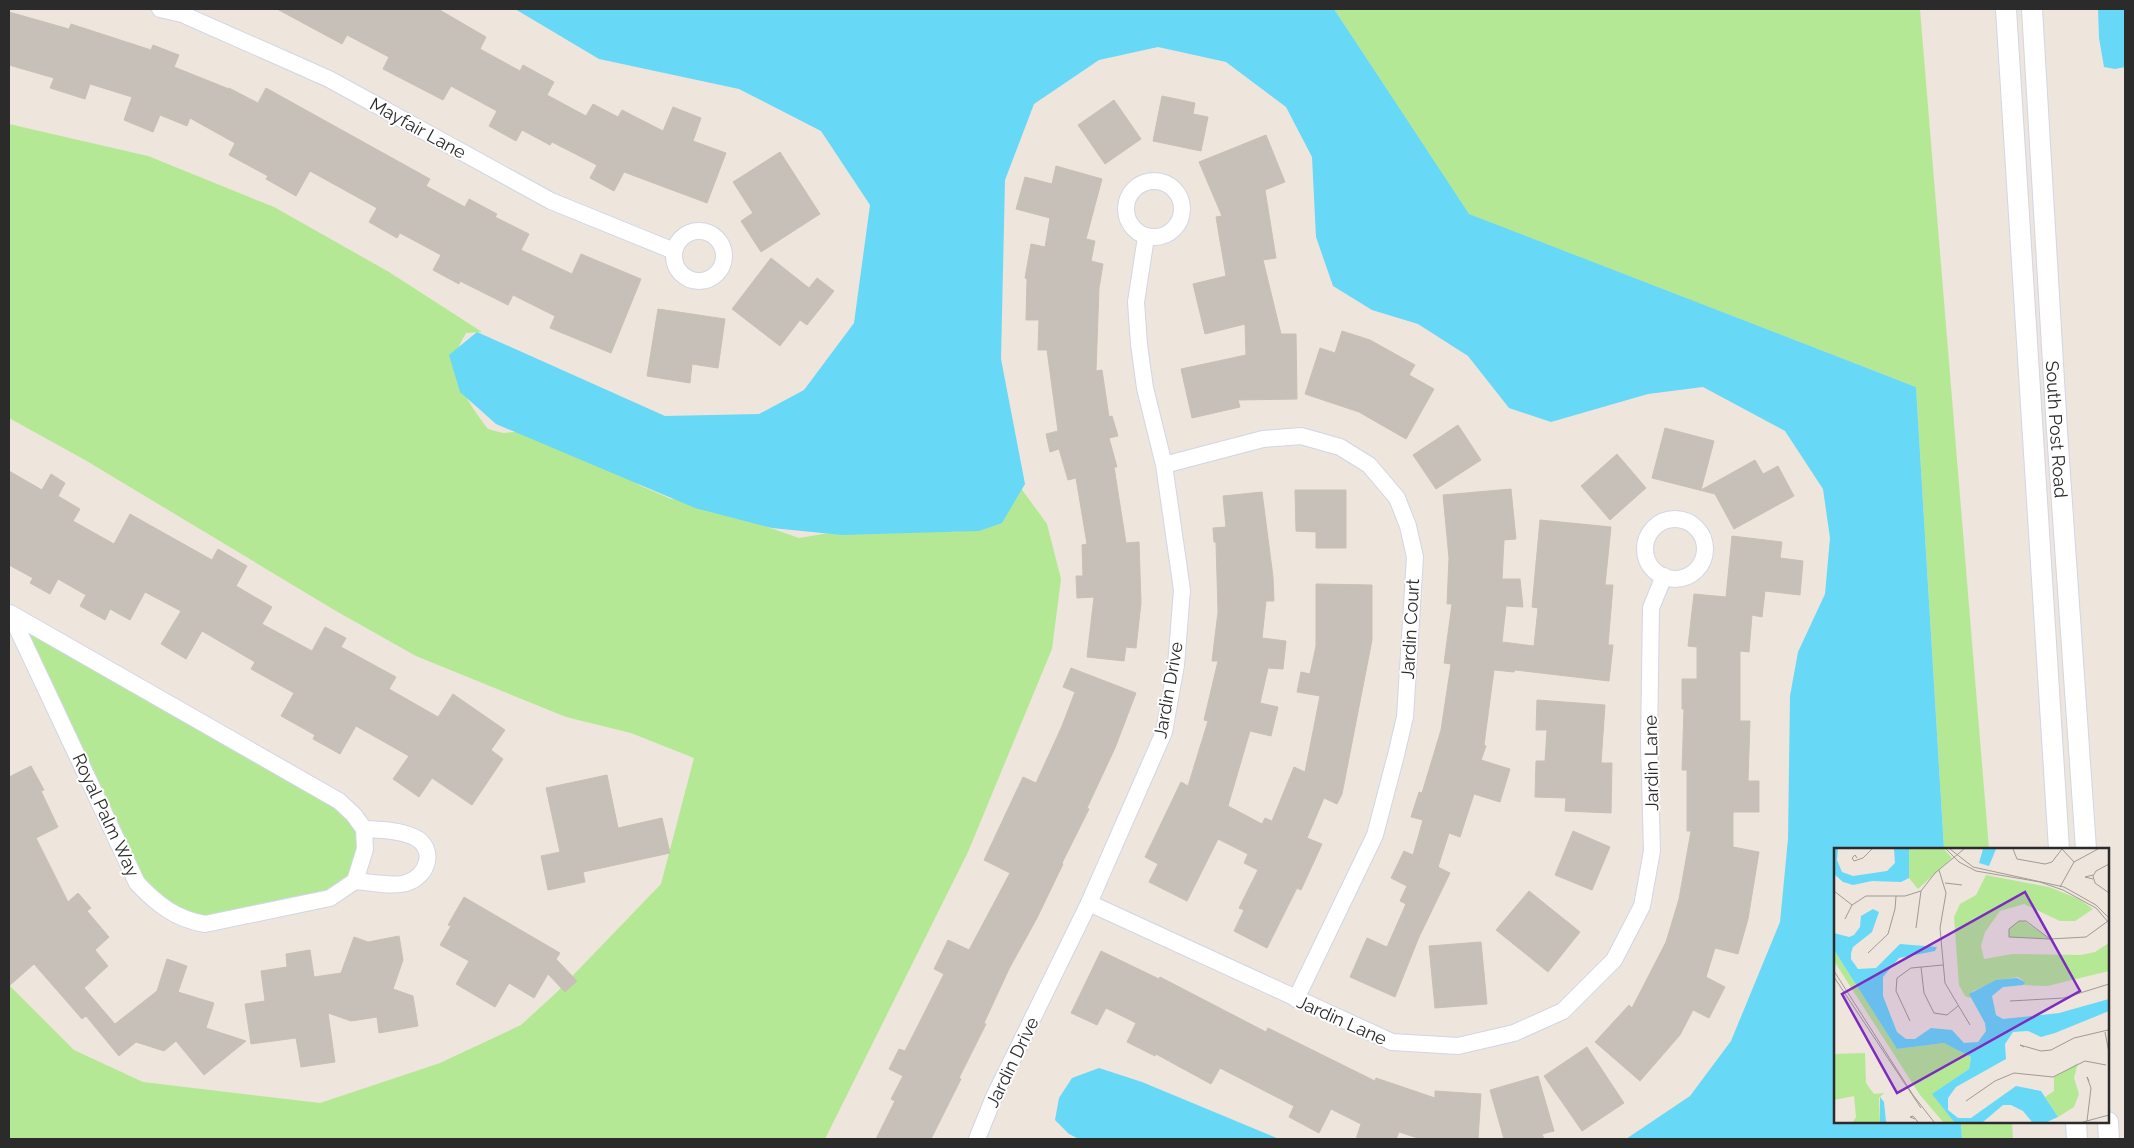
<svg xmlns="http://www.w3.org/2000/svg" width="2134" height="1148" viewBox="0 0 2134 1148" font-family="Raleway,sans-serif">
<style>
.green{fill:#b5e895}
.water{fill:#68d8f7}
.building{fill:#c6c0b8;stroke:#c9c1b5}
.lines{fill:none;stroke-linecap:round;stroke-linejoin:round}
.minor-casing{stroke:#d1d6e5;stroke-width:18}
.tertiary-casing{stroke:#d1d6e5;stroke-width:22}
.minor{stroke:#fff;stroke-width:16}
.tertiary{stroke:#fff;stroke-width:20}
.labels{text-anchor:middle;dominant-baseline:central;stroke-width:4;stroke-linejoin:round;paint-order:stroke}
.street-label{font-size:18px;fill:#2b2b2b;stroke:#fff}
.inset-road{fill:none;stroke:#a09b95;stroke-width:1}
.view{fill:#7b2cbf;fill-opacity:0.15;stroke:#7b2cbf;stroke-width:2.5}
.inset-edge{fill:none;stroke:#2b2b2b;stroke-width:2.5}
</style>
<rect width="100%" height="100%" fill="#eee5dc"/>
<path class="green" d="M 1334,9 L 1920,9 L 1989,849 L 1944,849 L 1916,387 L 1468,214 Z
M 9,124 L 148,156 L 274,207 L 389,272 L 482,332 L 466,333 C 461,342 455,352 454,363 C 452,380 478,416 488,429 L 503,433 L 529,431 L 615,466 L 639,485 L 671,499 L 690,500 L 799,538 L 877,525 L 934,526 L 954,532 L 976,528 L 1015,480 L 1047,524 L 1061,579 L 1052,649 L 968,852 L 825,1139 L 9,1139 L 9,985 L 74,1050 L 143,1082 L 320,1103 L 440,1063 L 521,1025 L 556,993 L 661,884 L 694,758 L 631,733 L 566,717 L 416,656 L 336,611 L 85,460 L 9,418 Z
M 10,613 L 339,801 L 364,829 L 355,881 L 330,898 L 205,924 L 155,901 Z
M 1961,1122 L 2012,1122 L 2013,1139 L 1962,1139 Z"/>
<path class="water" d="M 515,9 L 1334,9 L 1469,214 L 1916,387 L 1944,849 L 1835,849 L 1835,1122 L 1961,1122 L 1962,1139 L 1626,1139 L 1690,1096 L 1731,1041 L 1780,922 L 1788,839 L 1790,696 L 1798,652 L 1825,594 L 1830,538 L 1823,489 L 1785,431 L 1703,387 L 1648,394 L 1551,422 L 1509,408 L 1468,356 L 1418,324 L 1372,310 L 1333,286 L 1316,237 L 1312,157 L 1286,107 L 1226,62 L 1158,47 L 1099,60 L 1034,104 L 1005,180 L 1001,359 L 1025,484 L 1002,523 L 979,531 L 842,535 L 772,528 L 695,508 L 496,424 L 460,392 L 449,355 L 477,332 L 665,416 L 759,414 L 804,390 L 854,323 L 870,205 L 821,131 L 739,89 L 599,59 Z
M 2098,9 L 2125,9 L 2125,67 L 2115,69 L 2104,67 L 2099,38 Z
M 1099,1068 L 1142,1082 L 1279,1139 L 1079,1139 L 1069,1134 L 1055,1120 L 1059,1098 L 1072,1078 Z"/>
<path class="building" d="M 277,9 L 438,9 L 486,37 L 480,49 L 520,71 L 523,65 L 554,82 L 547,95 L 586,116 L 593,104 L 618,117 L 622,110 L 663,131 L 673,107 L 701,118 L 693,141 L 726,153 L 707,203 L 624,172 L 614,191 L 590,178 L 597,165 L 552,142 L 550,145 L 522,130 L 516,141 L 489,126 L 497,111 L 451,86 L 443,100 L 383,69 L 389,57 L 347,35 L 342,44 Z
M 9,12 L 69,29 L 71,24 L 151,50 L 153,45 L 179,55 L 174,67 L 229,89 L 229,88 L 258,103 L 266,88 L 430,179 L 426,186 L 465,207 L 469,199 L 497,214 L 495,217 L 529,234 L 521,250 L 572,274 L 581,254 L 641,279 L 611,353 L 550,328 L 555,316 L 513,295 L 508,305 L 460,281 L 459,284 L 433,270 L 441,255 L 400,233 L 397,238 L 369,222 L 377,208 L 310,171 L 296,196 L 266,179 L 268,176 L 229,155 L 235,143 L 190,118 L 187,126 L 160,115 L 153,132 L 124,120 L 132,97 L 90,84 L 85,99 L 50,88 L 54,78 L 9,65 Z
M 1162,96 L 1195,103 L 1193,114 L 1208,117 L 1201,151 L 1153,141 Z
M 1114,100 L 1141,139 L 1105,164 L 1078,125 Z
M 1266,135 L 1285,182 L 1265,190 L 1276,258 L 1263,260 L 1281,334 L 1296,334 L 1297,399 L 1238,400 L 1240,407 L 1192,418 L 1181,369 L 1246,355 L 1245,324 L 1205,334 L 1193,284 L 1226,276 L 1216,217 L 1222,216 L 1199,162 Z
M 780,152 L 820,214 L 761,252 L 741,221 L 753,213 L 733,182 Z
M 1056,166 L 1102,179 L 1086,239 L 1095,241 L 1091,261 L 1103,264 L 1099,288 L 1096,371 L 1102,370 L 1109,417 L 1112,416 L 1118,436 L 1109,438 L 1117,467 L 1114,467 L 1126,543 L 1139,542 L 1141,603 L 1136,648 L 1126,647 L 1124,661 L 1087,657 L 1094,597 L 1077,598 L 1076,576 L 1083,576 L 1082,545 L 1087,544 L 1076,478 L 1068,480 L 1059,449 L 1050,452 L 1046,434 L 1058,431 L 1047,350 L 1038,350 L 1039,320 L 1026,320 L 1027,279 L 1025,278 L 1031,244 L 1045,247 L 1050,218 L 1016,209 L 1025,177 L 1052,184 Z
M 771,258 L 809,288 L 817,278 L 834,291 L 807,325 L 800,320 L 780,346 L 732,309 Z
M 658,309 L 725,319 L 718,368 L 692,364 L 690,383 L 647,376 Z
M 1342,331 L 1370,340 L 1415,365 L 1409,375 L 1434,389 L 1406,439 L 1359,412 L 1305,394 L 1320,348 L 1335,353 Z
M 1458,425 L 1481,460 L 1436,489 L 1413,455 Z
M 1665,428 L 1714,441 L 1701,490 L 1755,460 L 1763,474 L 1778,466 L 1794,496 L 1734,529 L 1715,494 L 1652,478 Z
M 1617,454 L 1646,488 L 1610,520 L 1581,486 Z
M 9,471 L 42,490 L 51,474 L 65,483 L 58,496 L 80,509 L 73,521 L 114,544 L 130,514 L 212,560 L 218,549 L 247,566 L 236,586 L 272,607 L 262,624 L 312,651 L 325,627 L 346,638 L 341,647 L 396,677 L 389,689 L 438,717 L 453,694 L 505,730 L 491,750 L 503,759 L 472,805 L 432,778 L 419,797 L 393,779 L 409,756 L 356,726 L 340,754 L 313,739 L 315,735 L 281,716 L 294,693 L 251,669 L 255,662 L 202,631 L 186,659 L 161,644 L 181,611 L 145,592 L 130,620 L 110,609 L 105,620 L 80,606 L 86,595 L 58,579 L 50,594 L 30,583 L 33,578 L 9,565 Z
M 1511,489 L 1516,539 L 1504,540 L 1502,579 L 1520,579 L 1523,607 L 1506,606 L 1502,642 L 1534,646 L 1538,608 L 1532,607 L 1540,520 L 1611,527 L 1605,585 L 1613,585 L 1608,645 L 1613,645 L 1609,681 L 1515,670 L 1514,672 L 1494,670 L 1484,745 L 1486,746 L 1481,760 L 1510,769 L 1500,802 L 1474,794 L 1460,837 L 1449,833 L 1438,867 L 1450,873 L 1419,937 L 1395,997 L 1350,977 L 1367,938 L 1387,947 L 1406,904 L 1400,901 L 1407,886 L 1391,878 L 1404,851 L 1413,855 L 1423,820 L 1411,817 L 1419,792 L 1422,793 L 1441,730 L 1451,664 L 1444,663 L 1452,604 L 1447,604 L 1449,558 L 1443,495 Z
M 1295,490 L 1346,490 L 1346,548 L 1316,548 L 1316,532 L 1296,531 Z
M 1262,492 L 1273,577 L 1274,601 L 1266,601 L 1262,638 L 1286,641 L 1283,669 L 1268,668 L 1260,703 L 1278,707 L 1271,736 L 1250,731 L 1228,806 L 1262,824 L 1265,818 L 1272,821 L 1294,767 L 1305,772 L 1320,696 L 1297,692 L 1301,672 L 1310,674 L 1316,646 L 1316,584 L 1372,585 L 1372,640 L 1342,794 L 1337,804 L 1324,798 L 1307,838 L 1322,844 L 1301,890 L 1297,888 L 1267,948 L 1234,931 L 1244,910 L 1239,908 L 1258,870 L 1244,863 L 1248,854 L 1218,839 L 1187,901 L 1149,882 L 1158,864 L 1145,857 L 1181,782 L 1188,786 L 1208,721 L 1204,720 L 1218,661 L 1212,661 L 1218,612 L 1216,542 L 1214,542 L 1213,528 L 1226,527 L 1223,496 Z
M 1732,536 L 1782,542 L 1780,558 L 1803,561 L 1800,595 L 1765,591 L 1762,617 L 1752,615 L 1749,652 L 1740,651 L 1740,721 L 1750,721 L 1748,781 L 1759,781 L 1759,812 L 1733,812 L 1733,847 L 1759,852 L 1748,919 L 1738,954 L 1715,948 L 1706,977 L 1725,987 L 1709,1018 L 1693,1010 L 1680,1035 L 1640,1081 L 1595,1042 L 1629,1005 L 1632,1008 L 1666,942 L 1679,899 L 1691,831 L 1687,831 L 1687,770 L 1682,770 L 1684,709 L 1682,709 L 1682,679 L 1697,679 L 1697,647 L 1688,646 L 1694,594 L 1726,597 Z
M 1071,668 L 1136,693 L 1115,748 L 1087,808 L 1089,809 L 1062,863 L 1063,864 L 1037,918 L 1009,969 L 984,1023 L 986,1024 L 959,1078 L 961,1079 L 931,1139 L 876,1139 L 895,1101 L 891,1099 L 903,1076 L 889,1069 L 899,1049 L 905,1051 L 944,974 L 934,969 L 948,940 L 969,950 L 1010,873 L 984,860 L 1023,777 L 1036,783 L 1062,726 L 1075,692 L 1063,687 Z
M 1537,700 L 1605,705 L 1601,763 L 1612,763 L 1611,813 L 1565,811 L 1566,798 L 1535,797 L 1536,761 L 1545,761 L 1547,730 L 1536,730 Z
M 31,766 L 44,790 L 41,791 L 58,827 L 36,838 L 68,902 L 78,893 L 91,908 L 87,911 L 109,937 L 95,950 L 108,966 L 84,988 L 115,1024 L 157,991 L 167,959 L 187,966 L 178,992 L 214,1003 L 206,1028 L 246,1041 L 204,1075 L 176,1041 L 164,1051 L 136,1042 L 119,1056 L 86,1016 L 82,1019 L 34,964 L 9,986 L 9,777 Z
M 607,775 L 618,828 L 662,818 L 670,853 L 583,872 L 585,882 L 548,890 L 541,856 L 560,852 L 546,788 Z
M 1573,831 L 1610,847 L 1592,890 L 1555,875 Z
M 1529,891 L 1580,932 L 1548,972 L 1496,930 Z
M 464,897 L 560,953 L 556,959 L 577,981 L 565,992 L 548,974 L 534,998 L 509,983 L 495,1007 L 456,984 L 469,961 L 440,945 L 451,926 L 448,925 Z
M 399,936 L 403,960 L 393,989 L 413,996 L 418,1026 L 379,1033 L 377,1017 L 351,1021 L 328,1013 L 335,1062 L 301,1067 L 296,1038 L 251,1044 L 245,1004 L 265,1001 L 261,971 L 287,967 L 286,954 L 310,950 L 314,977 L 341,973 L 354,937 L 368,942 Z
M 1481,942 L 1487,1004 L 1435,1008 L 1429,946 Z
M 1101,951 L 1159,979 L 1160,977 L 1266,1032 L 1268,1028 L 1375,1081 L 1376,1078 L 1435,1098 L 1435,1091 L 1481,1094 L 1478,1139 L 1421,1139 L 1399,1132 L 1396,1139 L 1356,1139 L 1361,1124 L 1331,1109 L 1319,1133 L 1289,1117 L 1294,1106 L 1220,1068 L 1211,1084 L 1156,1054 L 1155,1056 L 1127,1042 L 1136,1023 L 1106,1008 L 1097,1025 L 1071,1013 Z
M 1587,1047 L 1624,1103 L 1582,1131 L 1544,1076 Z
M 1538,1076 L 1554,1131 L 1542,1134 L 1544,1139 L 1504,1139 L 1490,1090 Z"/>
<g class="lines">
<g class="minor-casing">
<path id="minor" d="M 160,9 L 182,14 L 329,79 L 551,201 L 674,251
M1126 209a28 28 0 1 1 56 0a28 28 0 1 1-56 0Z
M674 256a25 25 0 1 1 50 0a25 25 0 1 1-50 0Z
M 1164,465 L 1263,439 L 1301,436 L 1340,447 L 1369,465 L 1397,498 L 1408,526 L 1415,557 L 1405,717 L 1396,755 L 1375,835 L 1296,999
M1645 549a30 30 0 1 1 60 0a30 30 0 1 1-60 0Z
M 10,613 L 339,801 L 354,815 L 364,829 L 365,849 L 355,881 L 330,898 L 205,924 C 175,919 157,904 137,883 Z
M 355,881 C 368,882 394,887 406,883 C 428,877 437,848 414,837 C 398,830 381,830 364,829
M 1089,903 L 1392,1042 L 1458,1046 L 1514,1033 L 1563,1011 L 1614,960 L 1642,906 L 1652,851 L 1649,743 L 1651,608 L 1664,576
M 977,1139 L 994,1097 L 1089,903 L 1164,732 L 1176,665 L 1182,590 L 1164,465 L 1145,388 L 1139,344 L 1136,302 L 1146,237"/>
</g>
<g class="tertiary-casing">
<g id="tertiary">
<path d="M 2006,9 L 2059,849"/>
<path id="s1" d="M 2032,9 L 2057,431 L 2086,849"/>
<path d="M 2076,1122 L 2077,1139"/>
<path d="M 2108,1122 L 2109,1139"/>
</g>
</g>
<use href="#minor" class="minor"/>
<use href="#tertiary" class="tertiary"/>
</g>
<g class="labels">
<g class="street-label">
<text transform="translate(418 128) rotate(29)">Mayfair Lane</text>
<text stroke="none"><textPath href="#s1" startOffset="421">South Post Road</textPath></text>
<text transform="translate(1410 629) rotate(-87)">Jardin Court</text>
<text transform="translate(1168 690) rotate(-80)">Jardin Drive</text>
<text transform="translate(1651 763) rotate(-91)">Jardin Lane</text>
<text transform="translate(106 815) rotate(65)">Royal Palm Way</text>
<text transform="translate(1342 1020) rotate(24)">Jardin Lane</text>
<text transform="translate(1012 1062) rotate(-64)">Jardin Drive</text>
</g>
</g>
<g transform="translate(1834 848)">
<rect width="275" height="275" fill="#eee5dc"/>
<path d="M 75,1 L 110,1 L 118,10 L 84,41 L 75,30 ZM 152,27 L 215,39 L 245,51 L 259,61 L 241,73 L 226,73 L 190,56 L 166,63 L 151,84 L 147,98 L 150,111 L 179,106 L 247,107 L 261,104 L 275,95 L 275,123 L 213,138 L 189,137 L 190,133 L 184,129 L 165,132 L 139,143 L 136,150 L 131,148 L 125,137 L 120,69 L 126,56 L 142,47 ZM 185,73 L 190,73 L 216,91 L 175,89 L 175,81 ZM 0,102 L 63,201 L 110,195 L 137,209 L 135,221 L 99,246 L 120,274 L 109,274 L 86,247 L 0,113 ZM 31,205 L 32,235 L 40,246 L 50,245 L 45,250 L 46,274 L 19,274 L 22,269 L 20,248 L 0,252 L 0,206 ZM 244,215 L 240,230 L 245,246 L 240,259 L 224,269 L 211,249 L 220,243 L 220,229 Z" fill="#b5e895"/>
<path d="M 0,1 L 4,1 L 3,12 L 8,24 L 19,28 L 53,23 L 61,15 L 60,1 L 75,1 L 75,30 L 67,34 L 38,33 L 19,37 L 9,34 L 0,26 ZM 149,1 L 162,1 L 155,18 L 145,15 ZM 39,61 L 45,64 L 38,84 L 19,99 L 17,105 L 17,111 L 24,121 L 42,120 L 66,96 L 103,99 L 101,103 L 65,110 L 49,129 L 49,148 L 63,184 L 72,191 L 81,191 L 97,180 L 118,182 L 130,195 L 144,194 L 152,183 L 151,175 L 135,146 L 162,132 L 183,130 L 191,134 L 189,137 L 169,139 L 158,148 L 162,167 L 169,171 L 225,165 L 275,151 L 275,163 L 221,185 L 207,189 L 194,183 L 179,184 L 171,196 L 172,211 L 122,239 L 114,250 L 114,262 L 124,270 L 137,270 L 182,238 L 207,243 L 224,269 L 213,274 L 198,274 L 189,263 L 177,257 L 169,257 L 149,274 L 120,274 L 98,246 L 135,221 L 137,209 L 110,195 L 63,201 L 0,102 L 0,85 L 15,89 L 20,87 L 26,79 L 27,68 ZM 46,249 L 50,254 L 52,274 L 46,274 Z" fill="#68d8f7"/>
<path class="inset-road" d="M 112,1 L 125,14 L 142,23 L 206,34 L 229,42 L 262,60 L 275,75M 116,1 L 139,19 L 230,39 L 262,57 L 275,70M 179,1 L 183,11 L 211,16 L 218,14 L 228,1M 228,1 L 240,14M 23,10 L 21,7 L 18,10 L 20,13 L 29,10 L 38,1M 275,16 L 262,23 L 259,28 L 261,35 L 275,45M 105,22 L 112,45 L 106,80 L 111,135 L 136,177M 259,31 L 251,29 L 259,27M 111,35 L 128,37M 226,39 L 240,14 L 264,1M 0,43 L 18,57M 11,71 L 18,57 L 32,48 L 71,48 L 87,43 L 101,25 L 130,1M 185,73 L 192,73 L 216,91 L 175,89 L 175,81 ZM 82,80 L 87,43M 216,91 L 252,89 L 274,73M 34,105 L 54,86 L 61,61 L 62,48M 87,119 L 90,145 L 100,165 L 113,167 L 124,158M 0,123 L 79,247 L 100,274M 0,129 L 87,260M 176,153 L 230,150 L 275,136M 76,173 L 62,143 L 63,130 L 77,120 L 109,117M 271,184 L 275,205M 190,199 L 186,197 L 207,203 L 217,202 L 240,190 L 274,182M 132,253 L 161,233 L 180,225 L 219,229 L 251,213 L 272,217M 81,271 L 76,269 L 79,268 L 84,274M 253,273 L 257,240 L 253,229 L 255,233M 249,274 L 275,267"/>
<path class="view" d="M 191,44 L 246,143 L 63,245 L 8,146 Z"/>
<rect width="275" height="275" class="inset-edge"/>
</g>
<rect width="2134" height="1148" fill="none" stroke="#2b2b2b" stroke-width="20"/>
</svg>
